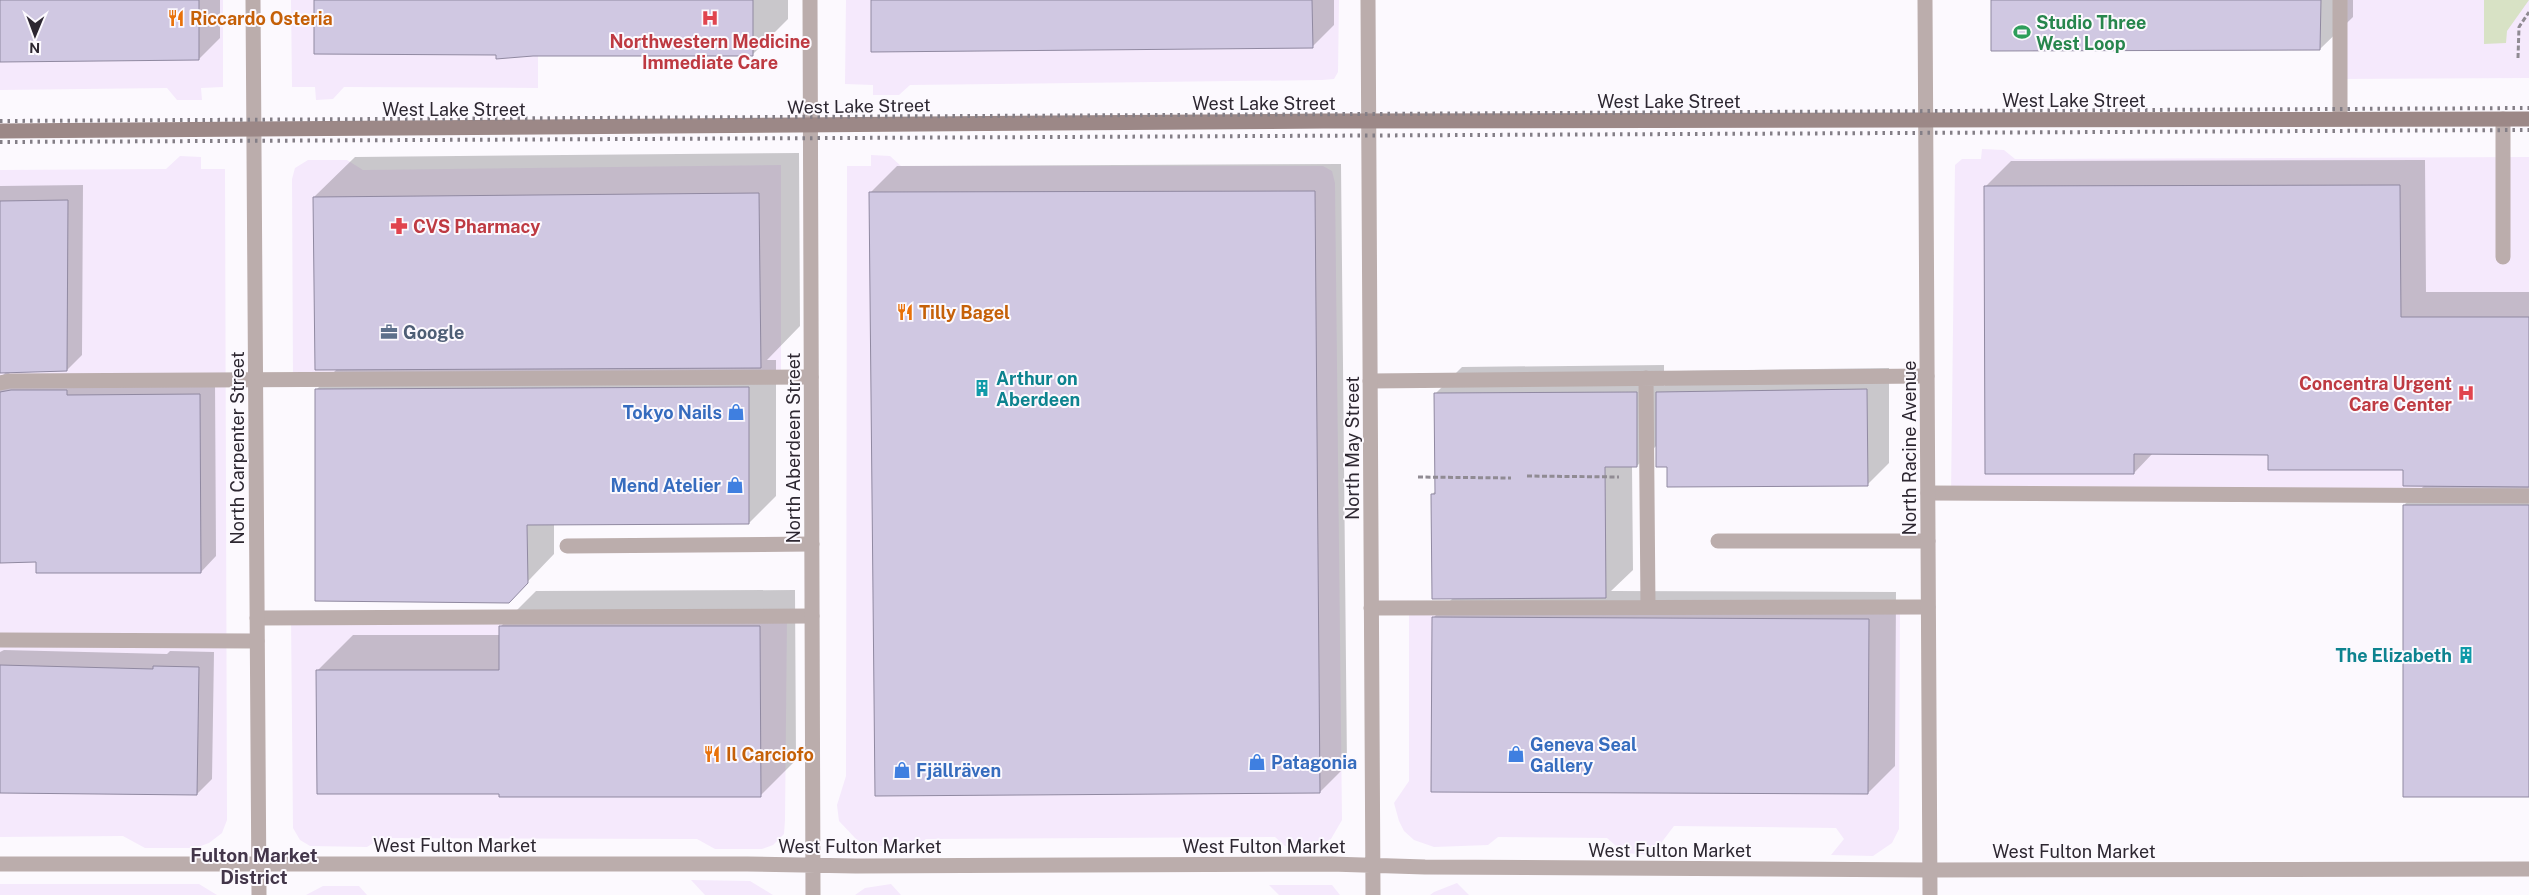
<svg xmlns="http://www.w3.org/2000/svg" width="2529" height="895" viewBox="0 0 2529 895" font-family="'Public Sans',sans-serif">
<style>
.built{fill:#f5e9fc}
.green{fill:#d8e2c5}
.shadow{fill:#0003}
.building{fill:#d0c8e2;stroke:#9089a1}
.lines{fill:none;stroke-linecap:round;stroke-linejoin:round}
.path{stroke:#908b93;stroke-width:3;stroke-dasharray:5 2.5;stroke-linecap:butt}
.service{stroke:#bbadac;stroke-width:15}
.minor{stroke:#bbadac;stroke-width:15}
.tertiary{stroke:#bbadac;stroke-width:15}
.secondary{stroke:#9c8887;stroke-width:15}
.rail{stroke:#837e86;stroke-width:4;stroke-dasharray:2.5 5;stroke-linecap:butt}
.labels{text-anchor:middle;dominant-baseline:central;stroke-width:4;stroke-linejoin:round;paint-order:stroke}
.food-label{font-size:18px;font-weight:bold;fill:#c56008;stroke:#fcf9fe;text-anchor:start}
.leisure-label{font-size:18px;font-weight:bold;fill:#27864d;stroke:#fcf9fe;text-anchor:start}
.health-label{font-size:18px;font-weight:bold;fill:#be3a42;stroke:#fcf9fe}
.street-label{font-size:18px;fill:#2d2731;stroke:#fcf9fe}
.service-label{font-size:18px;font-weight:bold;fill:#4e5e75;stroke:#fcf9fe;text-anchor:start}
.culture-label{font-size:18px;font-weight:bold;fill:#0d838f;stroke:#fcf9fe;text-anchor:start}
.shop-label{font-size:18px;font-weight:bold;fill:#366cbe;stroke:#fcf9fe;text-anchor:start}
.neighbourhood-label{font-size:19px;font-weight:bold;fill:#43364a;stroke:#fcf9fe}
</style>
<rect width="100%" height="100%" fill="#fcf9fe"/>
<path class="built" d="M 0,0 L 223,0 L 223,87 L 201,88 L 202,100 L 177,100 L 167,88 L 0,90 Z
M 291,0 L 538,0 L 538,88 L 344,87 L 333,99 L 316,100 L 315,87 L 292,87 Z
M 846,0 L 1339,0 L 1338,72 L 1334,79 L 1322,80 L 910,85 L 899,95 L 873,95 L 873,85 L 845,84 Z
M 2340,0 L 2529,0 L 2529,78 L 2340,79 Z
M 1982,149 L 2004,150 L 2015,159 L 2529,157 L 2529,496 L 1951,494 L 1955,165 L 1962,159 L 1981,159 Z
M 871,155 L 890,156 L 901,166 L 1323,166 L 1332,171 L 1335,183 L 1342,820 L 1331,839 L 1313,847 L 1285,846 L 1275,837 L 926,839 L 916,846 L 870,846 L 856,839 L 839,821 L 837,805 L 846,776 L 847,166 L 871,166 Z
M 180,156 L 201,157 L 201,169 L 225,169 L 227,820 L 222,833 L 209,843 L 195,848 L 145,848 L 123,836 L 0,837 L 0,170 L 166,169 Z
M 308,160 L 347,160 L 363,170 L 781,165 L 781,377 L 293,380 L 292,179 L 295,168 Z
M 1900,607 L 1899,829 L 1892,843 L 1873,856 L 1831,855 L 1844,839 L 1836,828 L 1674,826 L 1652,855 L 1624,853 L 1607,838 L 1498,837 L 1488,845 L 1434,847 L 1414,840 L 1404,831 L 1399,821 L 1394,803 L 1409,781 L 1409,608 Z
M 787,616 L 785,820 L 784,834 L 773,845 L 762,849 L 715,849 L 697,839 L 382,838 L 367,847 L 310,846 L 300,840 L 293,828 L 291,617 Z
M 691,880 L 750,881 L 773,895 L 705,895 Z
M 1457,883 L 1469,895 L 1430,895 L 1434,892 Z
M 0,884 L 199,884 L 217,895 L 0,895 Z
M 891,884 L 901,895 L 855,895 L 865,888 Z
M 1269,885 L 1332,885 L 1340,895 L 1279,895 Z
M 323,886 L 359,886 L 367,895 L 306,895 Z"/>
<path class="green" d="M 2484,0 L 2529,0 L 2507,31 L 2506,43 L 2484,44 Z"/>
<path class="shadow" d="M 0,0 L 220,0 L 220,38 L 199,59 L 0,60 Z
M 315,0 L 788,0 L 788,19 L 753,54 L 498,54 Z
M 872,0 L 1334,0 L 1334,25 L 1312,47 Z
M 1992,0 L 2353,0 L 2353,17 L 2320,49 Z
M 799,153 L 800,326 L 767,360 L 776,360 L 776,496 L 749,523 L 554,524 L 554,554 L 509,601 L 317,389 L 337,369 L 314,197 L 355,157 Z
M 2425,160 L 2426,292 L 2529,292 L 2529,796 L 2404,505 L 2425,485 L 2404,469 L 2269,453 L 2153,453 L 2134,473 L 1986,186 L 2011,161 Z
M 1341,164 L 1347,765 L 1320,792 L 870,193 L 897,166 Z
M 83,185 L 82,355 L 67,370 L 0,372 L 0,186 Z
M 1664,365 L 1664,386 L 1679,371 L 1889,368 L 1889,463 L 1867,485 L 1668,465 L 1657,445 L 1637,466 L 1632,466 L 1633,570 L 1611,591 L 1896,592 L 1895,766 L 1868,793 L 1433,618 L 1454,597 L 1432,494 L 1436,491 L 1435,394 L 1462,367 Z
M 7,371 L 13,377 L 215,379 L 216,556 L 201,572 L 38,561 L 0,561 L 0,378 Z
M 795,590 L 796,760 L 760,796 L 500,793 L 317,671 L 353,635 L 500,635 L 500,627 L 536,591 Z
M 4,650 L 167,654 L 170,651 L 214,652 L 212,779 L 197,794 L 0,792 L 0,652 Z"/>
<path class="building" d="M 0,0 L 199,0 L 199,60 L 0,62 Z
M 314,0 L 753,0 L 753,56 L 533,56 L 496,59 L 496,55 L 314,54 Z
M 871,0 L 1312,0 L 1313,48 L 871,52 Z
M 1991,0 L 2321,0 L 2320,50 L 1991,51 Z
M 2400,185 L 2401,317 L 2529,317 L 2529,487 L 2403,486 L 2403,470 L 2268,470 L 2268,455 L 2134,454 L 2134,474 L 1985,474 L 1984,186 Z
M 1315,191 L 1320,793 L 875,796 L 869,192 Z
M 759,193 L 761,368 L 315,370 L 313,197 Z
M 68,200 L 67,371 L 0,373 L 0,201 Z
M 749,387 L 749,524 L 527,525 L 528,583 L 509,603 L 315,601 L 315,389 Z
M 1867,389 L 1868,486 L 1667,487 L 1667,467 L 1656,467 L 1656,392 Z
M 11,390 L 67,390 L 67,395 L 200,394 L 201,573 L 36,573 L 36,562 L 0,563 L 0,392 Z
M 1637,392 L 1637,467 L 1605,467 L 1606,598 L 1432,599 L 1431,494 L 1435,494 L 1434,393 Z
M 2403,505 L 2529,505 L 2529,797 L 2403,797 Z
M 1432,617 L 1869,619 L 1868,794 L 1431,792 Z
M 499,626 L 760,626 L 761,797 L 499,797 L 499,794 L 317,794 L 316,670 L 499,670 Z
M 0,665 L 153,669 L 153,666 L 199,667 L 197,795 L 0,793 Z"/>
<g class="lines">
<path class="path" d="M 2518,58 L 2519,27 L 2529,12
M 1527,476 L 1619,477
M 1418,477 L 1511,478"/>
<path class="service" d="M 2340,0 L 2340,118
M 2503,119 L 2503,257
M 1646,378 L 1648,607
M 1370,381 L 1927,376
M 0,383 L 10,381 L 811,377
M 1928,493 L 2529,496
M 1718,541 L 1928,541
M 567,546 L 812,544
M 1371,608 L 1928,607
M 257,618 L 812,616
M 0,640 L 257,641"/>
<path class="minor" d="M 253,0 L 259,895
M 810,0 L 813,895
M 1368,0 L 1373,895
M 0,864 L 747,864 L 856,866 L 1331,864 L 1425,867 L 1930,870 L 2529,869"/>
<path class="tertiary" d="M 1925,0 L 1930,895"/>
<path class="secondary" d="M 0,131 L 1323,121 L 2529,119"/>
<path class="rail" d="M 0,121 L 2529,108
M 0,142 L 2529,130"/>
</g>
<defs>
<g id="restaurant-bare" transform="scale(1.35)"><path d="M-5-6h1v4h1v-4h1v4h1v-4h1v5L-1.5 .5V6h-2V.5L-5-1ZM5-6V6H3V1.5H1.5Q1.5-4 5-6Z" fill="#e8710a" stroke="#fcf9fe" stroke-width="2.5" paint-order="stroke"/></g>
<g id="hospital-bare" transform="scale(1.35)"><path d="M-5-5h3v3.5h4V-5h3V5h-3V1.5h-4V5h-3Z" fill="#e0444e" stroke="#fcf9fe" stroke-width="2.5" paint-order="stroke"/></g>
<g id="stadium-bare" transform="scale(1.35)"><path d="M0-5a6.5 5 0 1 0 0 10a6.5 5 0 1 0 0-10ZM-3.5-1.8h7v3.6h-7Z" fill="#2e9e5b" stroke="#fcf9fe" stroke-width="2.5" paint-order="stroke"/></g>
<g id="pharmacy-bare" transform="scale(1.35)"><path d="M-2-6h4v4h4v4h-4v4h-4v-4h-4v-4h4Z" fill="#e0444e" stroke="#fcf9fe" stroke-width="2.5" paint-order="stroke"/></g>
<g id="office-bare" transform="scale(1.35)"><path d="M-6-3h4V-5.5h4V-3h4V5H-6ZM-1-4.5V-3h2v-1.5ZM-6 0V1H6V0Z" fill="#5c6f8a" stroke="#fcf9fe" stroke-width="2.5" paint-order="stroke"/></g>
<g id="building-bare" transform="scale(1.35)"><path d="M-4-6H4V6H1V3H-1V6H-4ZM-2.5-4.3h1.7v1.8h-1.7ZM.8-4.3h1.7v1.8H.8ZM-2.5-1h1.7V.8h-1.7ZM.8-1h1.7V.8H.8Z" fill="#0f9aa8" stroke="#fcf9fe" stroke-width="2.5" paint-order="stroke"/></g>
<g id="shop-bare" transform="scale(1.35)"><path d="M-5-2.5h2.3a2.7 3.5 0 0 1 5.4 0H5L5.5 6h-11ZM-1.5-2.5h3a1.5 2.3 0 0 0-3 0Z" fill="#3f7fe0" stroke="#fcf9fe" stroke-width="2.5" paint-order="stroke"/></g>
</defs>
<g fill-rule="evenodd">
<use href="#restaurant-bare" x="176" y="18"/>
<use href="#hospital-bare" x="710" y="18"/>
<use href="#stadium-bare" x="2022" y="32"/>
<use href="#pharmacy-bare" x="399" y="226"/>
<use href="#restaurant-bare" x="905" y="312"/>
<use href="#office-bare" x="389" y="332"/>
<use href="#building-bare" x="982" y="388"/>
<use href="#hospital-bare" x="2466" y="393"/>
<use href="#shop-bare" x="736" y="412"/>
<use href="#shop-bare" x="735" y="485"/>
<use href="#building-bare" x="2466" y="655"/>
<use href="#restaurant-bare" x="712" y="754"/>
<use href="#shop-bare" x="1516" y="754"/>
<use href="#shop-bare" x="1257" y="762"/>
<use href="#shop-bare" x="902" y="770"/>
</g>
<g class="labels">
<g class="food-label">
<text x="190" y="18">Riccardo Osteria</text>
<text x="919" y="312">Tilly Bagel</text>
<text x="726" y="754">Il Carciofo</text>
</g>
<g class="leisure-label">
<text x="2036" y="22">Studio Three<tspan x="2036" dy="21">West Loop</tspan></text>
</g>
<g class="health-label">
<text x="710" y="41">Northwestern Medicine<tspan x="710" dy="21">Immediate Care</tspan></text>
<text x="413" y="226" text-anchor="start">CVS Pharmacy</text>
<text x="2452" y="383" text-anchor="end">Concentra Urgent<tspan x="2452" dy="21">Care Center</tspan></text>
</g>
<g class="street-label">
<text x="2074" y="100">West Lake Street</text>
<text x="1669" y="101">West Lake Street</text>
<text x="1264" y="103">West Lake Street</text>
<text transform="translate(859 106) rotate(-1)">West Lake Street</text>
<text x="454" y="109">West Lake Street</text>
<text transform="translate(237 448) rotate(-90)">North Carpenter Street</text>
<text transform="translate(793 448) rotate(-90)">North Aberdeen Street</text>
<text transform="translate(1352 448) rotate(-90)">North May Street</text>
<text transform="translate(1909 448) rotate(-90)">North Racine Avenue</text>
<text x="455" y="845">West Fulton Market</text>
<text x="860" y="846">West Fulton Market</text>
<text x="1264" y="846">West Fulton Market</text>
<text x="1670" y="850">West Fulton Market</text>
<text x="2074" y="851">West Fulton Market</text>
</g>
<g class="service-label">
<text x="403" y="332">Google</text>
</g>
<g class="culture-label">
<text x="996" y="378">Arthur on<tspan x="996" dy="21">Aberdeen</tspan></text>
<text x="2452" y="655" text-anchor="end">The Elizabeth</text>
</g>
<g class="shop-label">
<text x="722" y="412" text-anchor="end">Tokyo Nails</text>
<text x="721" y="485" text-anchor="end">Mend Atelier</text>
<text x="1530" y="744">Geneva Seal<tspan x="1530" dy="21">Gallery</tspan></text>
<text x="1271" y="762">Patagonia</text>
<text x="916" y="770">Fjällräven</text>
</g>
<g class="neighbourhood-label">
<text x="254" y="855">Fulton Market<tspan x="254" dy="22">District</tspan></text>
</g>
</g>
<g transform="translate(35 35) rotate(181)" stroke="#fcf9fe" stroke-width="4" paint-order="stroke">
<path d="M0-4L9 19L0 12L-9 19Z" fill="#2d2731"/>
<text y="-8" font-size="14" font-weight="bold" text-anchor="middle" fill="#2d2731">N</text>
</g>
</svg>
